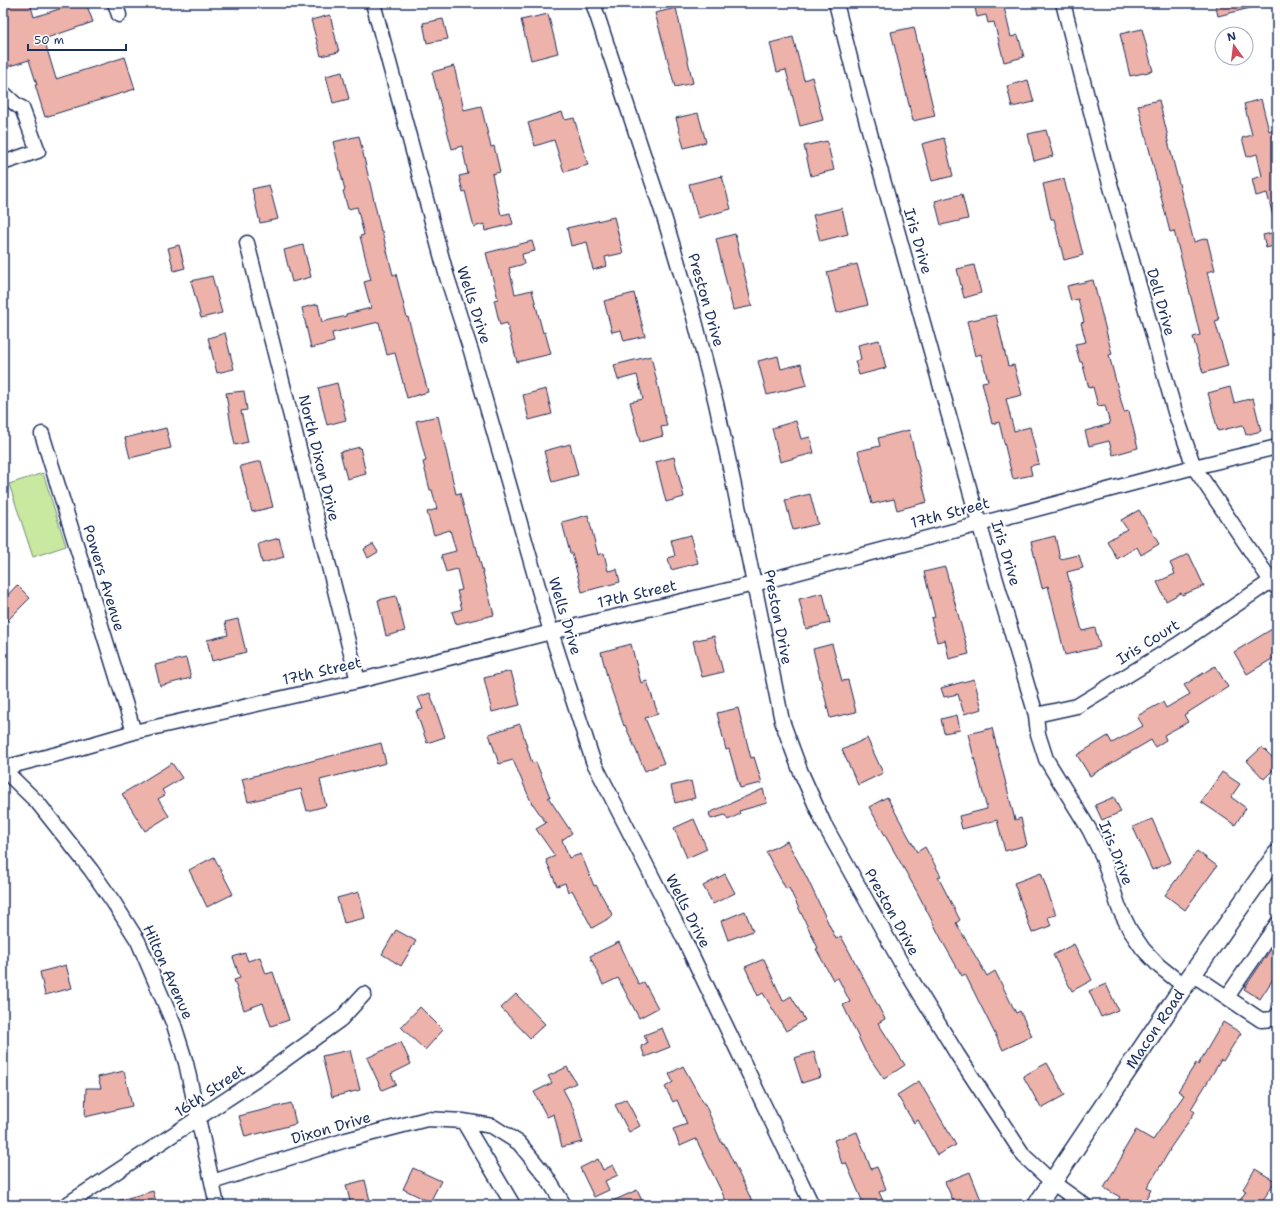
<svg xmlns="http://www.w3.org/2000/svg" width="1280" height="1208" viewBox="0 0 1280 1208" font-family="'Shantell Sans',sans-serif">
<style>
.green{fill:#c9e8a0;stroke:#728c7f}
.building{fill:#edb2aa;stroke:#1b2f5e}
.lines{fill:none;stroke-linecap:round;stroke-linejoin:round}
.minor-casing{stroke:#1b2f5e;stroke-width:17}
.major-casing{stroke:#1b2f5e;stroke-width:21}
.minor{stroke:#fff;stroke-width:14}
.major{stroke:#fff;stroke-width:18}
.labels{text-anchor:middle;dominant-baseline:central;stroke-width:4;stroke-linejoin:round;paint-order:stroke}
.street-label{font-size:15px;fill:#1b2f5e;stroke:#fff}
</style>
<rect width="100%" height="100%" fill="#fff"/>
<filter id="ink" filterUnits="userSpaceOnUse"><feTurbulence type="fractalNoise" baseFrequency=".025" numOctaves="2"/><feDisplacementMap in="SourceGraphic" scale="8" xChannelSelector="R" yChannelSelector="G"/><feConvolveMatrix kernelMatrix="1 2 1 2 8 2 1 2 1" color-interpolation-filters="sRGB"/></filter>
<g filter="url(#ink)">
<path class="green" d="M 43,473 L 66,546 L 33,557 L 9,484 Z"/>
<path class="building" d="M 3,3 L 30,3 L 34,17 L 78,3 L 86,3 L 93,22 L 44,39 L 56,79 L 125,57 L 135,89 L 45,117 L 35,85 L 37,85 L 29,60 L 3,68 Z
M 974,3 L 1003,3 L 1011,37 L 1018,35 L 1024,57 L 1004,62 L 994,22 L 988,23 L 986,15 L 977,17 Z
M 1215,3 L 1254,3 L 1254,7 L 1218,16 Z
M 676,8 L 693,83 L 675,87 L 655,13 Z
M 548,14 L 558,53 L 531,60 L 521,20 Z
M 330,15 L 339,52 L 321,56 L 311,20 Z
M 443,19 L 448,39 L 427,43 L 423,23 Z
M 914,27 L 935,116 L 913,121 L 891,32 Z
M 1142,29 L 1153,71 L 1130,76 L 1120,34 Z
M 793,37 L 804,80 L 812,77 L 823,120 L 800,126 L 786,70 L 777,72 L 770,43 Z
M 454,66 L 464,110 L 481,106 L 491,147 L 494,146 L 500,172 L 492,174 L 501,215 L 510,213 L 513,224 L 485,231 L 484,224 L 474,227 L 465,191 L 463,192 L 459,176 L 468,174 L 462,146 L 452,149 L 432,72 Z
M 342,72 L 349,99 L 333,103 L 326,76 Z
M 1028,80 L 1034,102 L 1012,107 L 1007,86 Z
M 1261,99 L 1269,131 L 1272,130 L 1277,150 L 1277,216 L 1273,216 L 1267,193 L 1256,196 L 1252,179 L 1262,176 L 1257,154 L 1247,157 L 1242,138 L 1252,135 L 1244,104 Z
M 1159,100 L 1168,137 L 1167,137 L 1194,242 L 1207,238 L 1215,270 L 1207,272 L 1219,320 L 1215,321 L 1228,366 L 1203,373 L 1193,337 L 1200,335 L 1189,289 L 1174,231 L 1170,232 L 1138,105 Z
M 562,112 L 565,120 L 574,118 L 588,165 L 564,172 L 554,140 L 535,146 L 528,123 Z
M 698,113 L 706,142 L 684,148 L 676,118 Z
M 1046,130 L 1053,156 L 1034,161 L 1028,134 Z
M 359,136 L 381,231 L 382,231 L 393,275 L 396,274 L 407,318 L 408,317 L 428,392 L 407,398 L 395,353 L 387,355 L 379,322 L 332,333 L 334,342 L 311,348 L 302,308 L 318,304 L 322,322 L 346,316 L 346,314 L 371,308 L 364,282 L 371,280 L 360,236 L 364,235 L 357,207 L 348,209 L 343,191 L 345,190 L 333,142 Z
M 944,138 L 953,176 L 932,181 L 922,144 Z
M 827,141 L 834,170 L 811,176 L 804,146 Z
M 722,176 L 731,209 L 698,218 L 689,184 Z
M 1064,179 L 1083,255 L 1064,260 L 1054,219 L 1051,219 L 1043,184 Z
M 269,185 L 278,219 L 260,223 L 252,189 Z
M 962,194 L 968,219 L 941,225 L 935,201 Z
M 842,208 L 848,234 L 820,241 L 813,215 Z
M 614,217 L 623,253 L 605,257 L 607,266 L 593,270 L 587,242 L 571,246 L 567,228 Z
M 1277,232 L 1277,245 L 1266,248 L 1263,235 Z
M 735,234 L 752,306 L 733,310 L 716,239 Z
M 532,241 L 535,251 L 522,254 L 524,264 L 509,268 L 515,294 L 532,290 L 543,333 L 545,332 L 551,354 L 517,362 L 507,323 L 500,325 L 494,300 L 498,299 L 486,253 Z
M 179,245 L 185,268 L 174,271 L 168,248 Z
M 303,245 L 311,277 L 292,282 L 284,250 Z
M 857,264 L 868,305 L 837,313 L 827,272 Z
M 974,265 L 981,293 L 964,298 L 957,269 Z
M 212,276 L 222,313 L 201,318 L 191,281 Z
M 1093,280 L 1112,354 L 1109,355 L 1124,412 L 1129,411 L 1138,448 L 1113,455 L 1109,441 L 1089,446 L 1085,431 L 1110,424 L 1105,405 L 1098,406 L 1093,387 L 1089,388 L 1082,362 L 1080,362 L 1075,344 L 1086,342 L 1081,323 L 1084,322 L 1078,299 L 1071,301 L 1067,286 Z
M 634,293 L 645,336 L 624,341 L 621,330 L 612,332 L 604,301 Z
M 996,315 L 1008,366 L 1014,365 L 1022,395 L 1006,399 L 1014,431 L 1030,427 L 1039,464 L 1030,466 L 1032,475 L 1013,479 L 999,422 L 992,424 L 982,382 L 988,381 L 981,354 L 975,356 L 967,321 Z
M 225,333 L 234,369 L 217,373 L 208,338 Z
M 879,340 L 886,368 L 859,375 L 855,361 L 861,360 L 858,345 Z
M 651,356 L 667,426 L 661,427 L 663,436 L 640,442 L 630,402 L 643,399 L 637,375 L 618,380 L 614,365 Z
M 778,356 L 781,369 L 801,364 L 807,385 L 767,395 L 758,361 Z
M 337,383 L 346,420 L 327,425 L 318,388 Z
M 1230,387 L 1234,403 L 1253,398 L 1261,431 L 1246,435 L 1243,425 L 1218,431 L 1208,393 Z
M 546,389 L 552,414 L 529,420 L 523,395 Z
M 244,391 L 247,410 L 241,411 L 248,442 L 235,445 L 231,426 L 226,393 Z
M 438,416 L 456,494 L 460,493 L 474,546 L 476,546 L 494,615 L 456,624 L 452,612 L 462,609 L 457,591 L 462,590 L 457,569 L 446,572 L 441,555 L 456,551 L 450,530 L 434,535 L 427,512 L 437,509 L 432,490 L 430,490 L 423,462 L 426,461 L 416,421 Z
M 796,421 L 801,439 L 810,437 L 814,453 L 780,462 L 772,428 Z
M 166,428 L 171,448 L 130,458 L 125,438 Z
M 909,430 L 927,502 L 897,510 L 894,499 L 872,504 L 858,451 L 880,446 L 878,438 Z
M 570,444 L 578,475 L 552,482 L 544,451 Z
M 360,447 L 366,474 L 347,479 L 340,452 Z
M 674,457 L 684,497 L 666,502 L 656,462 Z
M 261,461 L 273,507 L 252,512 L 240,466 Z
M 810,494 L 818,524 L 793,530 L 785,500 Z
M 1139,510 L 1159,544 L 1141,555 L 1137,547 L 1117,559 L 1107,541 L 1127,529 L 1121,520 Z
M 588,515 L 598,555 L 604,553 L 608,571 L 617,569 L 620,582 L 582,592 L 572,553 L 570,553 L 562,522 Z
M 690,535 L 698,563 L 671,570 L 668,558 L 675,556 L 671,540 Z
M 1055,536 L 1060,559 L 1079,555 L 1083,568 L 1067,572 L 1082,631 L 1095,628 L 1100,647 L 1065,655 L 1048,586 L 1042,588 L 1031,542 Z
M 279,538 L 284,557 L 262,563 L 258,544 Z
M 373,544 L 378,552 L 368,558 L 364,549 Z
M 1189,554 L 1204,586 L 1182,595 L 1181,593 L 1166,601 L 1157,582 L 1175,574 L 1170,563 Z
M 945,567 L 969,654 L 949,659 L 945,640 L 937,642 L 931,618 L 935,617 L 924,572 Z
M 17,585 L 30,598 L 3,625 L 3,600 Z
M 823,593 L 830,623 L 806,629 L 799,599 Z
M 396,596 L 405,631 L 386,636 L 378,600 Z
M 238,619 L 246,652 L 212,661 L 207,640 L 228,635 L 225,622 Z
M 1277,626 L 1277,656 L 1247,674 L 1234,652 Z
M 714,636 L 723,672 L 702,677 L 693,641 Z
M 631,644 L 641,683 L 647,681 L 658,714 L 645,718 L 664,763 L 645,771 L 625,725 L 624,726 L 608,680 L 601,652 Z
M 832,644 L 842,681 L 848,680 L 856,712 L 830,718 L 813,649 Z
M 186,658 L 191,678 L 160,686 L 155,665 Z
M 1215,666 L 1228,687 L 1184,715 L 1188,722 L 1164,735 L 1166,740 L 1155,747 L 1151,740 L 1090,776 L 1077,755 L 1108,736 L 1112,743 L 1143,726 L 1137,716 L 1163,702 L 1166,708 L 1190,694 L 1184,685 Z
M 511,671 L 520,705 L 492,712 L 484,678 Z
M 974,679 L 982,709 L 964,714 L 958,694 L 944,697 L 941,688 Z
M 430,693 L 445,737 L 427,743 L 416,711 L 423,709 L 418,697 Z
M 738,708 L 751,758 L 754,757 L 762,783 L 740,788 L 729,749 L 726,750 L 717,713 Z
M 957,715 L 960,730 L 944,733 L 941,719 Z
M 520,724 L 532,763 L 536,762 L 550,797 L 548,797 L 572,833 L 562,840 L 569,858 L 581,854 L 594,886 L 596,885 L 613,916 L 592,928 L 572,890 L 568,892 L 565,883 L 557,886 L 546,860 L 555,856 L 536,829 L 546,823 L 533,804 L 532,804 L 513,760 L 499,764 L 489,734 Z
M 992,728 L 1015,820 L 1021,818 L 1027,845 L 1005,851 L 997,820 L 962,829 L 959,816 L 987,809 L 968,734 Z
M 867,738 L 883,773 L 858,785 L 842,750 Z
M 381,743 L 386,763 L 320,780 L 326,806 L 307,811 L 301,789 L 248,802 L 242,779 Z
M 1262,747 L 1277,762 L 1277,766 L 1264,779 L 1247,761 Z
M 172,763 L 182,778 L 162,790 L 165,795 L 158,799 L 169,816 L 145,831 L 122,794 Z
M 1222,772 L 1240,784 L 1231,797 L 1246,808 L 1235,825 L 1201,802 Z
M 691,781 L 695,798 L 675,803 L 671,786 Z
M 763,789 L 767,803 L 739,811 L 740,814 L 728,820 L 725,815 L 711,819 L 709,813 Z
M 887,797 L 917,852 L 925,847 L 941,876 L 938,877 L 960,920 L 956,923 L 987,976 L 995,971 L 1016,1013 L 1020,1011 L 1032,1036 L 1003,1050 L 965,974 L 962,976 L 945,946 L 916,890 L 869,807 Z
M 1114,797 L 1121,812 L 1102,820 L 1095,805 Z
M 694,819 L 707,849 L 687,858 L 674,828 Z
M 1152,819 L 1171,862 L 1152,870 L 1133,827 Z
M 787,841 L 807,878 L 836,939 L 841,936 L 885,1019 L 878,1023 L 905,1065 L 884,1079 L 865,1051 L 843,1005 L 850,1002 L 838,978 L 833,980 L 816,949 L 818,948 L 789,888 L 786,889 L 766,852 Z
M 1197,851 L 1217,866 L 1185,910 L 1165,895 Z
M 214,857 L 233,894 L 207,907 L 189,870 Z
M 1041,873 L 1056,915 L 1048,917 L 1051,926 L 1032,933 L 1014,883 Z
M 725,874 L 735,893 L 713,904 L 703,886 Z
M 359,892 L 365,918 L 344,923 L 337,898 Z
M 745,911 L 753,931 L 728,940 L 721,921 Z
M 396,930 L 416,941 L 401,966 L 382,954 Z
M 1277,940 L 1277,973 L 1260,999 L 1244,989 Z
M 619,942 L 639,985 L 644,982 L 658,1008 L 639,1018 L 618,978 L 603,985 L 590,956 Z
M 1074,944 L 1092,980 L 1072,991 L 1053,955 Z
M 245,953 L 248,961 L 260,957 L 266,974 L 273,972 L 289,1020 L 271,1026 L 263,1003 L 244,1010 L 234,980 L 240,978 L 233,957 Z
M 764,959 L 783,1001 L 791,996 L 805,1020 L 786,1031 L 763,993 L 758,996 L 745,967 Z
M 66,965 L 72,988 L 45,995 L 40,972 Z
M 1106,984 L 1118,1010 L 1101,1017 L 1089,991 Z
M 516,994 L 545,1024 L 530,1038 L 501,1008 Z
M 420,1007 L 443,1030 L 425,1050 L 401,1027 Z
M 1223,1022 L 1241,1033 L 1223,1061 L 1221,1060 L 1191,1109 L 1195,1112 L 1169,1150 L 1170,1150 L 1147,1188 L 1151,1190 L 1142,1205 L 1115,1205 L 1120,1197 L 1104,1188 L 1124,1153 L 1123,1152 L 1136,1130 L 1153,1140 L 1184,1095 L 1178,1091 L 1196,1063 L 1198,1065 Z
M 662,1028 L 670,1047 L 645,1057 L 641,1046 L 647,1043 L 644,1035 Z
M 401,1042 L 411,1064 L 391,1074 L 396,1084 L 382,1090 L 367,1058 Z
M 350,1050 L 360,1090 L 332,1097 L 322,1056 Z
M 814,1052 L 821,1077 L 802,1083 L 794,1058 Z
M 1047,1063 L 1065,1095 L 1041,1108 L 1023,1076 Z
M 683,1066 L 704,1104 L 705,1104 L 722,1144 L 724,1143 L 754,1205 L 728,1205 L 696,1139 L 680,1146 L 673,1129 L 687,1124 L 677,1100 L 673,1102 L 665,1087 L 673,1082 L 669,1074 Z
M 567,1067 L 576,1083 L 563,1089 L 573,1108 L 582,1142 L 562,1147 L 554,1114 L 547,1117 L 534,1092 L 552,1083 L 548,1076 Z
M 124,1071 L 132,1106 L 85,1117 L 86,1088 L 101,1088 L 98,1077 Z
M 919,1081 L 956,1145 L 937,1155 L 918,1120 L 914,1123 L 897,1095 Z
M 626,1099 L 640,1126 L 629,1132 L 615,1105 Z
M 291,1103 L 296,1124 L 245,1137 L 239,1116 Z
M 857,1132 L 871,1169 L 877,1167 L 886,1189 L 879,1192 L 883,1201 L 873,1205 L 864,1205 L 846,1163 L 842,1164 L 834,1140 Z
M 598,1159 L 603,1170 L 613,1165 L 618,1175 L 605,1181 L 609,1190 L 594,1197 L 580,1168 Z
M 413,1168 L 441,1181 L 430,1202 L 403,1189 Z
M 1255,1169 L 1275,1181 L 1260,1205 L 1237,1205 L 1246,1191 L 1243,1189 Z
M 970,1172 L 981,1200 L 967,1205 L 955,1205 L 945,1182 Z
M 365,1180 L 371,1205 L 351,1205 L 346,1185 Z
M 637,1190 L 644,1205 L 604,1205 Z
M 153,1191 L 157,1205 L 113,1205 L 113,1202 Z"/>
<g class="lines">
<g class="minor-casing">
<path id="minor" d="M 115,3 L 119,15
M 373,3 L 447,277 L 471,351 L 551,632 L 593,761 L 683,937 L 812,1205
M 593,3 L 665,220 L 694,317 L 716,403 L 734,486 L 782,721 L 800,770 L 824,824 L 900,961 L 957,1054 L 1024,1156 L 1052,1182 L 1084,1205
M 836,3 L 861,101 L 979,523 L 1036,715 L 1038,734 L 1046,759 L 1089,829 L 1102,855 L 1119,908 L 1130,930 L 1143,949 L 1159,966 L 1184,986
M 1063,3 L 1105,166 L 1175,412 L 1194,467 L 1271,581 L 1277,588
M 3,93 C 10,98 14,105 22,108 L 38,151 L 3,163
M 247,243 L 358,681
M 42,434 L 134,732
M 1036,715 L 1077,706 L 1177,645 L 1271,581
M 3,768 L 69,751 L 134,732 L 358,681 L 551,632 L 754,584 L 1194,467 L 1277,447
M 3,769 L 38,803 L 91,870 L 114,903 L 138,941 L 174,1025 L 186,1063 L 217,1205
M 1192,974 L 1261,1020 L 1274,1019 L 1277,1015
M 1227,997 L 1277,924
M 463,1121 L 513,1205
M 212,1182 L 346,1140 L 427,1119 L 463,1121 L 492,1126 L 519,1143 L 546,1176 L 564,1205
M 66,1205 L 265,1074 L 341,1019 L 364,994"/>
</g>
<g class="major-casing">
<g id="major">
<path id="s1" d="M 1037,1205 L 1184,986 L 1277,854"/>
</g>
</g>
<use href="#minor" class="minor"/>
<use href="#major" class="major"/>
</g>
</g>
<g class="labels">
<g class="street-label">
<text transform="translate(918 241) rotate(74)">Iris Drive</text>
<text transform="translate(706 300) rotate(74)">Preston Drive</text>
<text transform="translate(1161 302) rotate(74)">Dell Drive</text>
<text transform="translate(474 305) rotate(72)">Wells Drive</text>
<text transform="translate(319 458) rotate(76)">North Dixon Drive</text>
<text transform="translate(950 513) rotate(-15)">17th Street</text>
<text transform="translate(1006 553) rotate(73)">Iris Drive</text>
<text transform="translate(104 578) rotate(73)">Powers Avenue</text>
<text transform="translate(637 594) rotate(-13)">17th Street</text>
<text transform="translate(565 616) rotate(73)">Wells Drive</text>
<text transform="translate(778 617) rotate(79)">Preston Drive</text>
<text transform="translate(1148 642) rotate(-32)">Iris Court</text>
<text transform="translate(322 671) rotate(-13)">17th Street</text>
<text transform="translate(1116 853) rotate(68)">Iris Drive</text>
<text transform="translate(688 911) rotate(63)">Wells Drive</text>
<text transform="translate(892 912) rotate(61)">Preston Drive</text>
<text transform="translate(168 972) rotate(66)">Hilton Avenue</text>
<text stroke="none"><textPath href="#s1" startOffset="212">Macon Road</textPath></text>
<text transform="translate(210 1091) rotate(-34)">16th Street</text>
<text transform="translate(331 1128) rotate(-16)">Dixon Drive</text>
</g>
</g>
<rect width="1280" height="1208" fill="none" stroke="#fff" stroke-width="16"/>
<rect x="8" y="8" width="1264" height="1192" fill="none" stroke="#1b2f5e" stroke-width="1.5" filter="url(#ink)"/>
<g transform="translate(1234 46) rotate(346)"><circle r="19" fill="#ffffff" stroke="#a4acbf"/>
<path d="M0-3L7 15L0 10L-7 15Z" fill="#d1495b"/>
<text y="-6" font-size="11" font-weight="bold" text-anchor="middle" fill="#1b2f5e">N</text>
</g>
<path d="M28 44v6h98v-6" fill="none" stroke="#1b2f5e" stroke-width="2"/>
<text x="34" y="44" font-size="12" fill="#1b2f5e" stroke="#ffffff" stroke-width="3" paint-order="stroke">50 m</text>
</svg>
